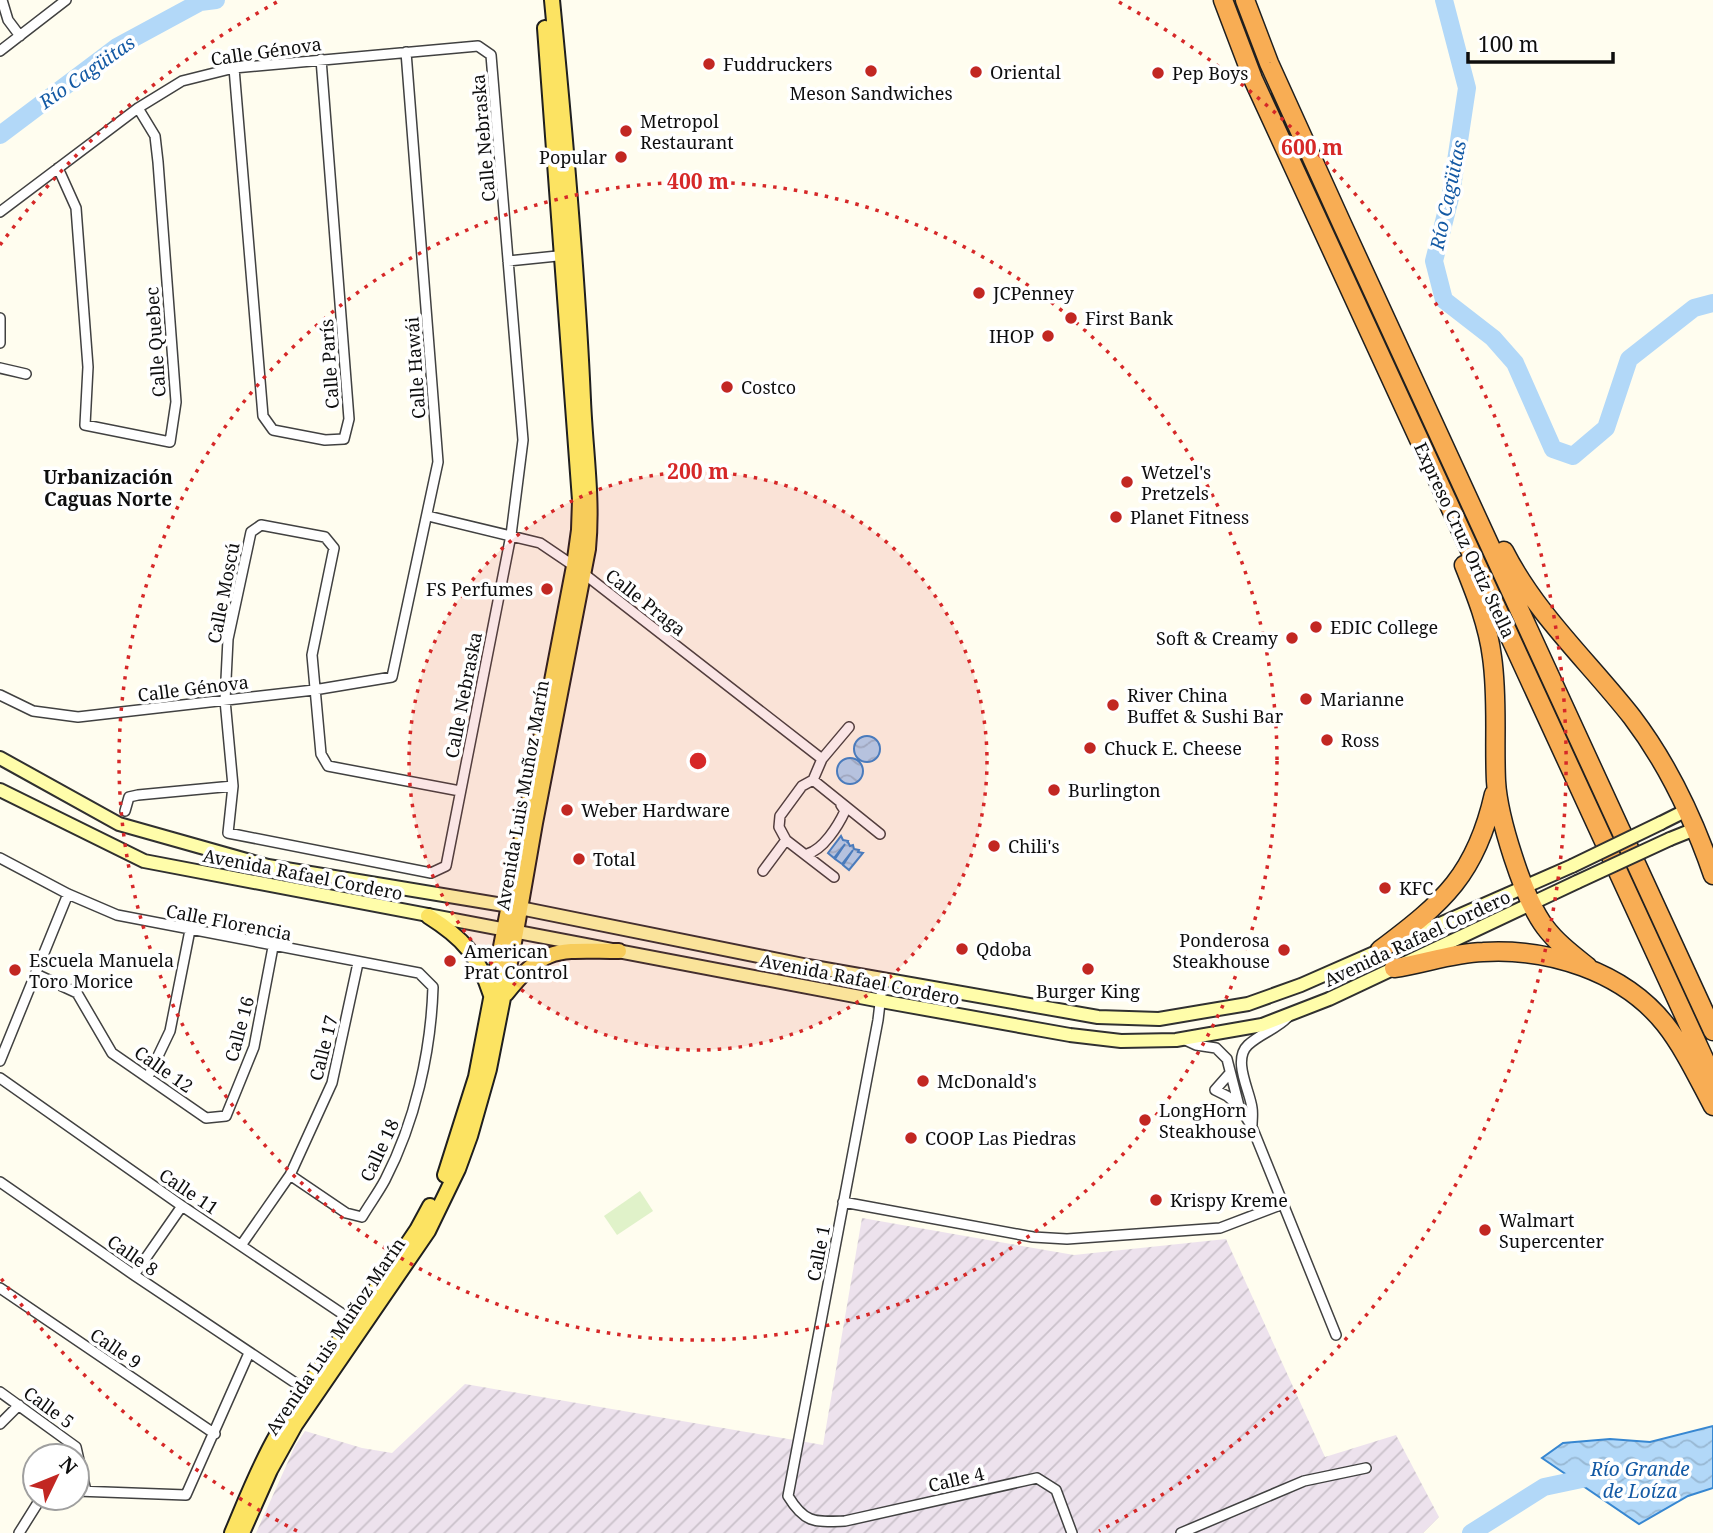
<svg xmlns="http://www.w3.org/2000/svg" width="1713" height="1533" viewBox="0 0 1713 1533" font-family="'Noto Serif',serif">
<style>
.industrial{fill:url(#industrial-furrows)}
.pitch{fill:#e0f2c9}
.water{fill:url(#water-waves);stroke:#3787d1;stroke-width:2}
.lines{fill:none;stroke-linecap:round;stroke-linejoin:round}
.river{stroke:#b2d8f8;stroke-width:18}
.street-casing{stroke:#414141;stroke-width:12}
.secondary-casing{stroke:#303030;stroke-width:16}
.primary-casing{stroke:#1f1f1f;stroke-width:18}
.highway-casing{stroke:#1f1f1f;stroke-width:21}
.street{stroke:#fff;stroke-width:9}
.secondary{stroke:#fffdaa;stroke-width:12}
.primary{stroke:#fce362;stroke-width:14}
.highway{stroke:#f8ad54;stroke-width:18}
.secondary-bridge-casing{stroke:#303030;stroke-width:16;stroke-linecap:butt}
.secondary-bridge{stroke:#fffdaa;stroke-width:12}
.ring{fill:none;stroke:#d62828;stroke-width:3.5;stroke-dasharray:3.5 7}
.poi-dot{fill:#c22722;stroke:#fff;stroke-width:2.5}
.labels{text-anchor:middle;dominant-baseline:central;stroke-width:7;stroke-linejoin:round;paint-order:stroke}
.street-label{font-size:18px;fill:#0e0e0e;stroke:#fff}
.poi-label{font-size:18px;fill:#0e0e0e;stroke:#fff;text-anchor:start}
.water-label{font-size:19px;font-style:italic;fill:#1359a4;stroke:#fff}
.neighbourhood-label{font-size:19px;font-weight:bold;fill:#0e0e0e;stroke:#fff}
.centre{fill:#d62828;stroke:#fff;stroke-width:3.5}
.ring-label{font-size:21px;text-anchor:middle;font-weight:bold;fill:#d62828;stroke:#fff;stroke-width:7;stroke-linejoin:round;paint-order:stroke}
</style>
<defs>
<pattern id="industrial-furrows" width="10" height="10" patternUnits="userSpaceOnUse" patternTransform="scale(1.75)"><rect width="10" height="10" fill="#ede2ed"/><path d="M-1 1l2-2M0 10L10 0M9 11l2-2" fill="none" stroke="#cac1ca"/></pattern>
<pattern id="water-waves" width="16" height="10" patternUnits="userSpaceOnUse" patternTransform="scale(1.75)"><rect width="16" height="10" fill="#b2d8f8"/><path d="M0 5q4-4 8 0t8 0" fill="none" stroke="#98b8d3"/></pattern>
</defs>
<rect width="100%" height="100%" fill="#fffdef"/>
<path class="industrial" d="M 862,1218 L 1074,1255 L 1226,1239 L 1325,1457 L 1396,1435 L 1439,1517 L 1423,1533 L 256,1533 L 295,1446 L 305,1431 L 362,1448 L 392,1453 L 465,1384 L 823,1445 Z"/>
<path class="pitch" d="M 640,1191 L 653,1211 L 617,1235 L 604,1216 Z"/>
<path class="water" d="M854 749a13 13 0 1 1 26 0a13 13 0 1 1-26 0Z
M837 771a13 13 0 1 1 26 0a13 13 0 1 1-26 0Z
M 841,836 L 843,840 L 848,841 L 847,843 L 848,842 L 850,846 L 853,845 L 854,849 L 859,850 L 858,852 L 863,853 L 849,870 L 843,865 L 853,850 L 842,864 L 835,859 L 845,844 L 834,858 L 828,853 Z
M 1713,1426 L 1713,1488 L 1688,1496 L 1639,1524 L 1542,1458 L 1563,1443 L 1610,1439 L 1650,1442 Z"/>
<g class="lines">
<path class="river" d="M 1444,0 L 1467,88 L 1451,194 L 1434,261 L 1444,300 L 1493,338 L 1515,363 L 1553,449 L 1573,456 L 1606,428 L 1629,359 L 1694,308 L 1713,303
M 0,135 L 117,47 L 200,2 L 216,0
M 1471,1533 L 1544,1487 L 1596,1476"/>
<g class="street-casing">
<path id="street" d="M 2,0 L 8,20 L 20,36
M 0,51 L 66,0
M 234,68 L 263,416 L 273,430 L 325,440 L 344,439 L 349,419 L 321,59
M 58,168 L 76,208 L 88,367 L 85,425 L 170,442 L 176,402 L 158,162 L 155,136 L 138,108
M 0,212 L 138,108 L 182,81 L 234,68 L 478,46 L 491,55 L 523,440 L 511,535 L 446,866 L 431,873 L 228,833 L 233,786 L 225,700 L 228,639 L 251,532 L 261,525 L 325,537 L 334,548 L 312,655 L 321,754 L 328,766 L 460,791
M 508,261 L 567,255
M 0,318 L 0,343
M 0,368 L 26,374
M 428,516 L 540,543 L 574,566 L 822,759
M 0,695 L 33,711 L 78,717 L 314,690 L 392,677 L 438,462 L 406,52
M 813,780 L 880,834
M 125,811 L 129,797 L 138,795 L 233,786
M 807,854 C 823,850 838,826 845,811 L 841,805
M 0,858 L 68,894 L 117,915 L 419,973 L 433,987 C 431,1052 415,1122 385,1180 C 378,1193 369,1205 362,1217 L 346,1213 L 290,1175
M 763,871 L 786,840
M 834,877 L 786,840 L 779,827 L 780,816 L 802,786 L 813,780 L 822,759 L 849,727
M 36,974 L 77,993 L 112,1053 L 206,1118 L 226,1116 L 254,1047 L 273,947
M 883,978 L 878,1020 L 788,1496 C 805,1524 815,1522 845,1521 L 1037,1478 L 1056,1490 L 1072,1533
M 1183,1039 L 1196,1045 L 1216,1048 L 1227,1059 L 1239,1106 L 1252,1127 L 1336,1335
M 0,1061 L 68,894
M 1230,1073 L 1215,1090 L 1227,1096 L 1239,1106
M 148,1077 L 170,1031 L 190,930
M 0,1078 L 182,1206 L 356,1323
M 1252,1125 C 1252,1120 1253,1114 1252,1108 C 1250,1091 1232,1060 1248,1045 C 1261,1033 1277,1029 1288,1017
M 0,1182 L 134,1275 L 294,1382
M 843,1202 L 1033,1237 L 1067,1239 L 1220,1228 L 1283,1204
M 242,1244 L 290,1175 L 332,1083 L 358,963
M 134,1275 L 182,1206
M 0,1288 L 215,1434
M 0,1392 L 76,1447 L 86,1491
M 0,1424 L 19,1405
M 77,1491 L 186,1495 L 249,1353
M 19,1533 L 39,1501 L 46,1498
M 1181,1533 L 1304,1481 L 1366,1468"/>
</g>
<g class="secondary-casing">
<path id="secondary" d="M 0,758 L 119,824 L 268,866 L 510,906 L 808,966 L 1098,1017 L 1159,1019 L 1248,1004 L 1301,985 L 1572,866
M 0,790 L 144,861 L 881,1001 L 1070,1035 L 1121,1041 L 1176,1040 L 1262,1025 L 1329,999 L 1577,882
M 1661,823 L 1687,810
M 1670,839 L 1695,829"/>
</g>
<g class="primary-casing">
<path id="primary" d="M 428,916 C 463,938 478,955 491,995
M 506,994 C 545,944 559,951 619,951
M 445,1175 L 476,1077 L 574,566 L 579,530 L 580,500 L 545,28
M 232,1533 C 246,1500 259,1466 277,1435 C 319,1364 371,1299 417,1230 L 430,1206
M 242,1533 L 270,1470 L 295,1425 L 428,1231 L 458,1169 L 470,1136 L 489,1069 L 516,932 L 535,823 L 588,549 C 593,499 585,450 583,400 C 577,266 565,133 552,0"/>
</g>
<g class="highway-casing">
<path id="highway" d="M 1223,0 L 1253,79 L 1713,1078
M 1245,0 L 1269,63 L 1342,224 L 1713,1031
M 1504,551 C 1536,614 1588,661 1632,717 C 1667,763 1694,820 1713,875
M 1464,565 C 1476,595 1488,625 1492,657 C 1498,698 1494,740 1496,781 C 1498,817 1523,898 1545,927 C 1557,943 1573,955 1588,967
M 1380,950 C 1444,902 1476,874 1494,794
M 1394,968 C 1423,964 1452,953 1483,952 C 1548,948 1623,971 1665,1024 C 1684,1048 1698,1078 1713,1106"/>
</g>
<use href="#street" class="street"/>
<use href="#secondary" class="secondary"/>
<use href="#primary" class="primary"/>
<use href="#highway" class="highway"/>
<g class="secondary-bridge-casing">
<path id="secondary-bridge" d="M 1572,866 L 1661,823
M 1577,882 L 1670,839"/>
</g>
<use href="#secondary-bridge" class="secondary-bridge"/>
</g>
<circle cx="698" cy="761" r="289" fill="#d62828" fill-opacity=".12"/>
<g class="ring">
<circle cx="698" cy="761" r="289"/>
<circle cx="698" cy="761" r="579"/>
<path d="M297 1531A868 868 0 0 1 0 1277M0 245A868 868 0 0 1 277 2M1119 2A868 868 0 0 1 1099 1531"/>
</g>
<g class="poi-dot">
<circle cx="709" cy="64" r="7"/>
<circle cx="871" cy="71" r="7"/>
<circle cx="976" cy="72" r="7"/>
<circle cx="1158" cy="73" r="7"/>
<circle cx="626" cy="131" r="7"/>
<circle cx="621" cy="157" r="7"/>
<circle cx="979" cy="293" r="7"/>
<circle cx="1071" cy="318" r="7"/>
<circle cx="1048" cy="336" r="7"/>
<circle cx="727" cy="387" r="7"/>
<circle cx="1127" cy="482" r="7"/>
<circle cx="1116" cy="517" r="7"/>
<circle cx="547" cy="589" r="7"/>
<circle cx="1316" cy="627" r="7"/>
<circle cx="1292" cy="638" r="7"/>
<circle cx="1306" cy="699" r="7"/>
<circle cx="1113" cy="705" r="7"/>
<circle cx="1327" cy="740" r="7"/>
<circle cx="1090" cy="748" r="7"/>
<circle cx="1054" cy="790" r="7"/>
<circle cx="567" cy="810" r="7"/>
<circle cx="994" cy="846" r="7"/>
<circle cx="579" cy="859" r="7"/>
<circle cx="1385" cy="888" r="7"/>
<circle cx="962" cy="949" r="7"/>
<circle cx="1284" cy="950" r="7"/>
<circle cx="450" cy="961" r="7"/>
<circle cx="1088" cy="969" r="7"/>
<circle cx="15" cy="970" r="7"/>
<circle cx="923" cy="1081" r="7"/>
<circle cx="1145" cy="1120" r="7"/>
<circle cx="911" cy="1138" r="7"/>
<circle cx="1156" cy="1200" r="7"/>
<circle cx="1485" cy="1230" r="7"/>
</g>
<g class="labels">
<g class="street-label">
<text transform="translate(266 51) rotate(-8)">Calle Génova</text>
<text transform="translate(483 138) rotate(-95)">Calle Nebraska</text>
<text transform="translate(155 342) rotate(-94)">Calle Quebec</text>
<text transform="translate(329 364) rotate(-94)">Calle París</text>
<text transform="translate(415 368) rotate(-94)">Calle Hawái</text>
<text transform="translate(1465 540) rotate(65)">Expreso Cruz Ortiz Stella</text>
<text transform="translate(223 593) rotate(-79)">Calle Moscú</text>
<text transform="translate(646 602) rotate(38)">Calle Praga</text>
<text transform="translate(193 688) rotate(-7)">Calle Génova</text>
<text transform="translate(463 695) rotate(-79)">Calle Nebraska</text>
<text transform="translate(522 795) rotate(-80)">Avenida Luis Muñoz Marín</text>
<text transform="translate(303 874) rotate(11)">Avenida Rafael Cordero</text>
<text transform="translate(229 922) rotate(11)">Calle Florencia</text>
<text transform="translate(1417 938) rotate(-25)">Avenida Rafael Cordero</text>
<text transform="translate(860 979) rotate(11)">Avenida Rafael Cordero</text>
<text transform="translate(239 1029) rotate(-75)">Calle 16</text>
<text transform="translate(323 1048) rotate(-76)">Calle 17</text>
<text transform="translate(164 1069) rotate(35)">Calle 12</text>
<text transform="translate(379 1150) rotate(-65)">Calle 18</text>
<text transform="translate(189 1191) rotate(34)">Calle 11</text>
<text transform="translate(818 1253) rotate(-79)">Calle 1</text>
<text transform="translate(133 1255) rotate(35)">Calle 8</text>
<text transform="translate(335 1336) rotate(-56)">Avenida Luis Muñoz Marín</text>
<text transform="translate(116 1348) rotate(34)">Calle 9</text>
<text transform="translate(49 1407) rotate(36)">Calle 5</text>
<text transform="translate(956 1479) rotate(-13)">Calle 4</text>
</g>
<g class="poi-label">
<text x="723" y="64">Fuddruckers</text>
<text x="990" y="72">Oriental</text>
<text x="1172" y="73">Pep Boys</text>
<text x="871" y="93" text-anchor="middle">Meson Sandwiches</text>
<text x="640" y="121">Metropol<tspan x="640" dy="21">Restaurant</tspan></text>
<text x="607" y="157" text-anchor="end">Popular</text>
<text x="993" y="293">JCPenney</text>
<text x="1085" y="318">First Bank</text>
<text x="1034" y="336" text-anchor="end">IHOP</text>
<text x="741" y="387">Costco</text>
<text x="1141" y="472">Wetzel's<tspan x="1141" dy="21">Pretzels</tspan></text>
<text x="1130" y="517">Planet Fitness</text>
<text x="533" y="589" text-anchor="end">FS Perfumes</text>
<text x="1330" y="627">EDIC College</text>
<text x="1278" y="638" text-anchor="end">Soft &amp; Creamy</text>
<text x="1127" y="695">River China<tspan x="1127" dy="21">Buffet &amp; Sushi Bar</tspan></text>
<text x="1320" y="699">Marianne</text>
<text x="1341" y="740">Ross</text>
<text x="1104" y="748">Chuck E. Cheese</text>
<text x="1068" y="790">Burlington</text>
<text x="581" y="810">Weber Hardware</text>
<text x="1008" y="846">Chili's</text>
<text x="593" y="859">Total</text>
<text x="1399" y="888">KFC</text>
<text x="1270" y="940" text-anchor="end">Ponderosa<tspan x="1270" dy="21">Steakhouse</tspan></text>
<text x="976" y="949">Qdoba</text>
<text x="464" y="951">American<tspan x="464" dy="21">Prat Control</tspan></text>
<text x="29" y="960">Escuela Manuela<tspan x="29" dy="21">Toro Morice</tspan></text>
<text x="1088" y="991" text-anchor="middle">Burger King</text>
<text x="937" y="1081">McDonald's</text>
<text x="1159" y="1110">LongHorn<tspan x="1159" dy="21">Steakhouse</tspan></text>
<text x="925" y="1138">COOP Las Piedras</text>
<text x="1170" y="1200">Krispy Kreme</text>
<text x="1499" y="1220">Walmart<tspan x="1499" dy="21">Supercenter</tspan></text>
</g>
<g class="water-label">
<text transform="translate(87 72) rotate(-35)">Río Cagüitas</text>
<text transform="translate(1448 195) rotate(-78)">Río Cagüitas</text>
<text x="1640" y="1469">Río Grande<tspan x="1640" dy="22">de Loíza</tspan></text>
</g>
<g class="neighbourhood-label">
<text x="108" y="477">Urbanización<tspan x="108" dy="22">Caguas Norte</tspan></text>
</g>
</g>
<circle cx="698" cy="761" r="10" class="centre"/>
<g class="ring-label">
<text x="1312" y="155">600 m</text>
<text x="698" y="189">400 m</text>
<text x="698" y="479">200 m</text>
</g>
<g transform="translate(56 1477) rotate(47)"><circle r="33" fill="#ffffff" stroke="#9f9f9f" stroke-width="2"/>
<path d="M0-5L12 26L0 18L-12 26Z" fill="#c22722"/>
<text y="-10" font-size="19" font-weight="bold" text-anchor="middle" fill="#0e0e0e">N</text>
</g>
<path d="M1468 52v10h145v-10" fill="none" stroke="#0e0e0e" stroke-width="3.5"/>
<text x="1478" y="52" font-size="21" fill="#0e0e0e" stroke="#ffffff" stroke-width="5" paint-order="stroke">100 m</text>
</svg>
